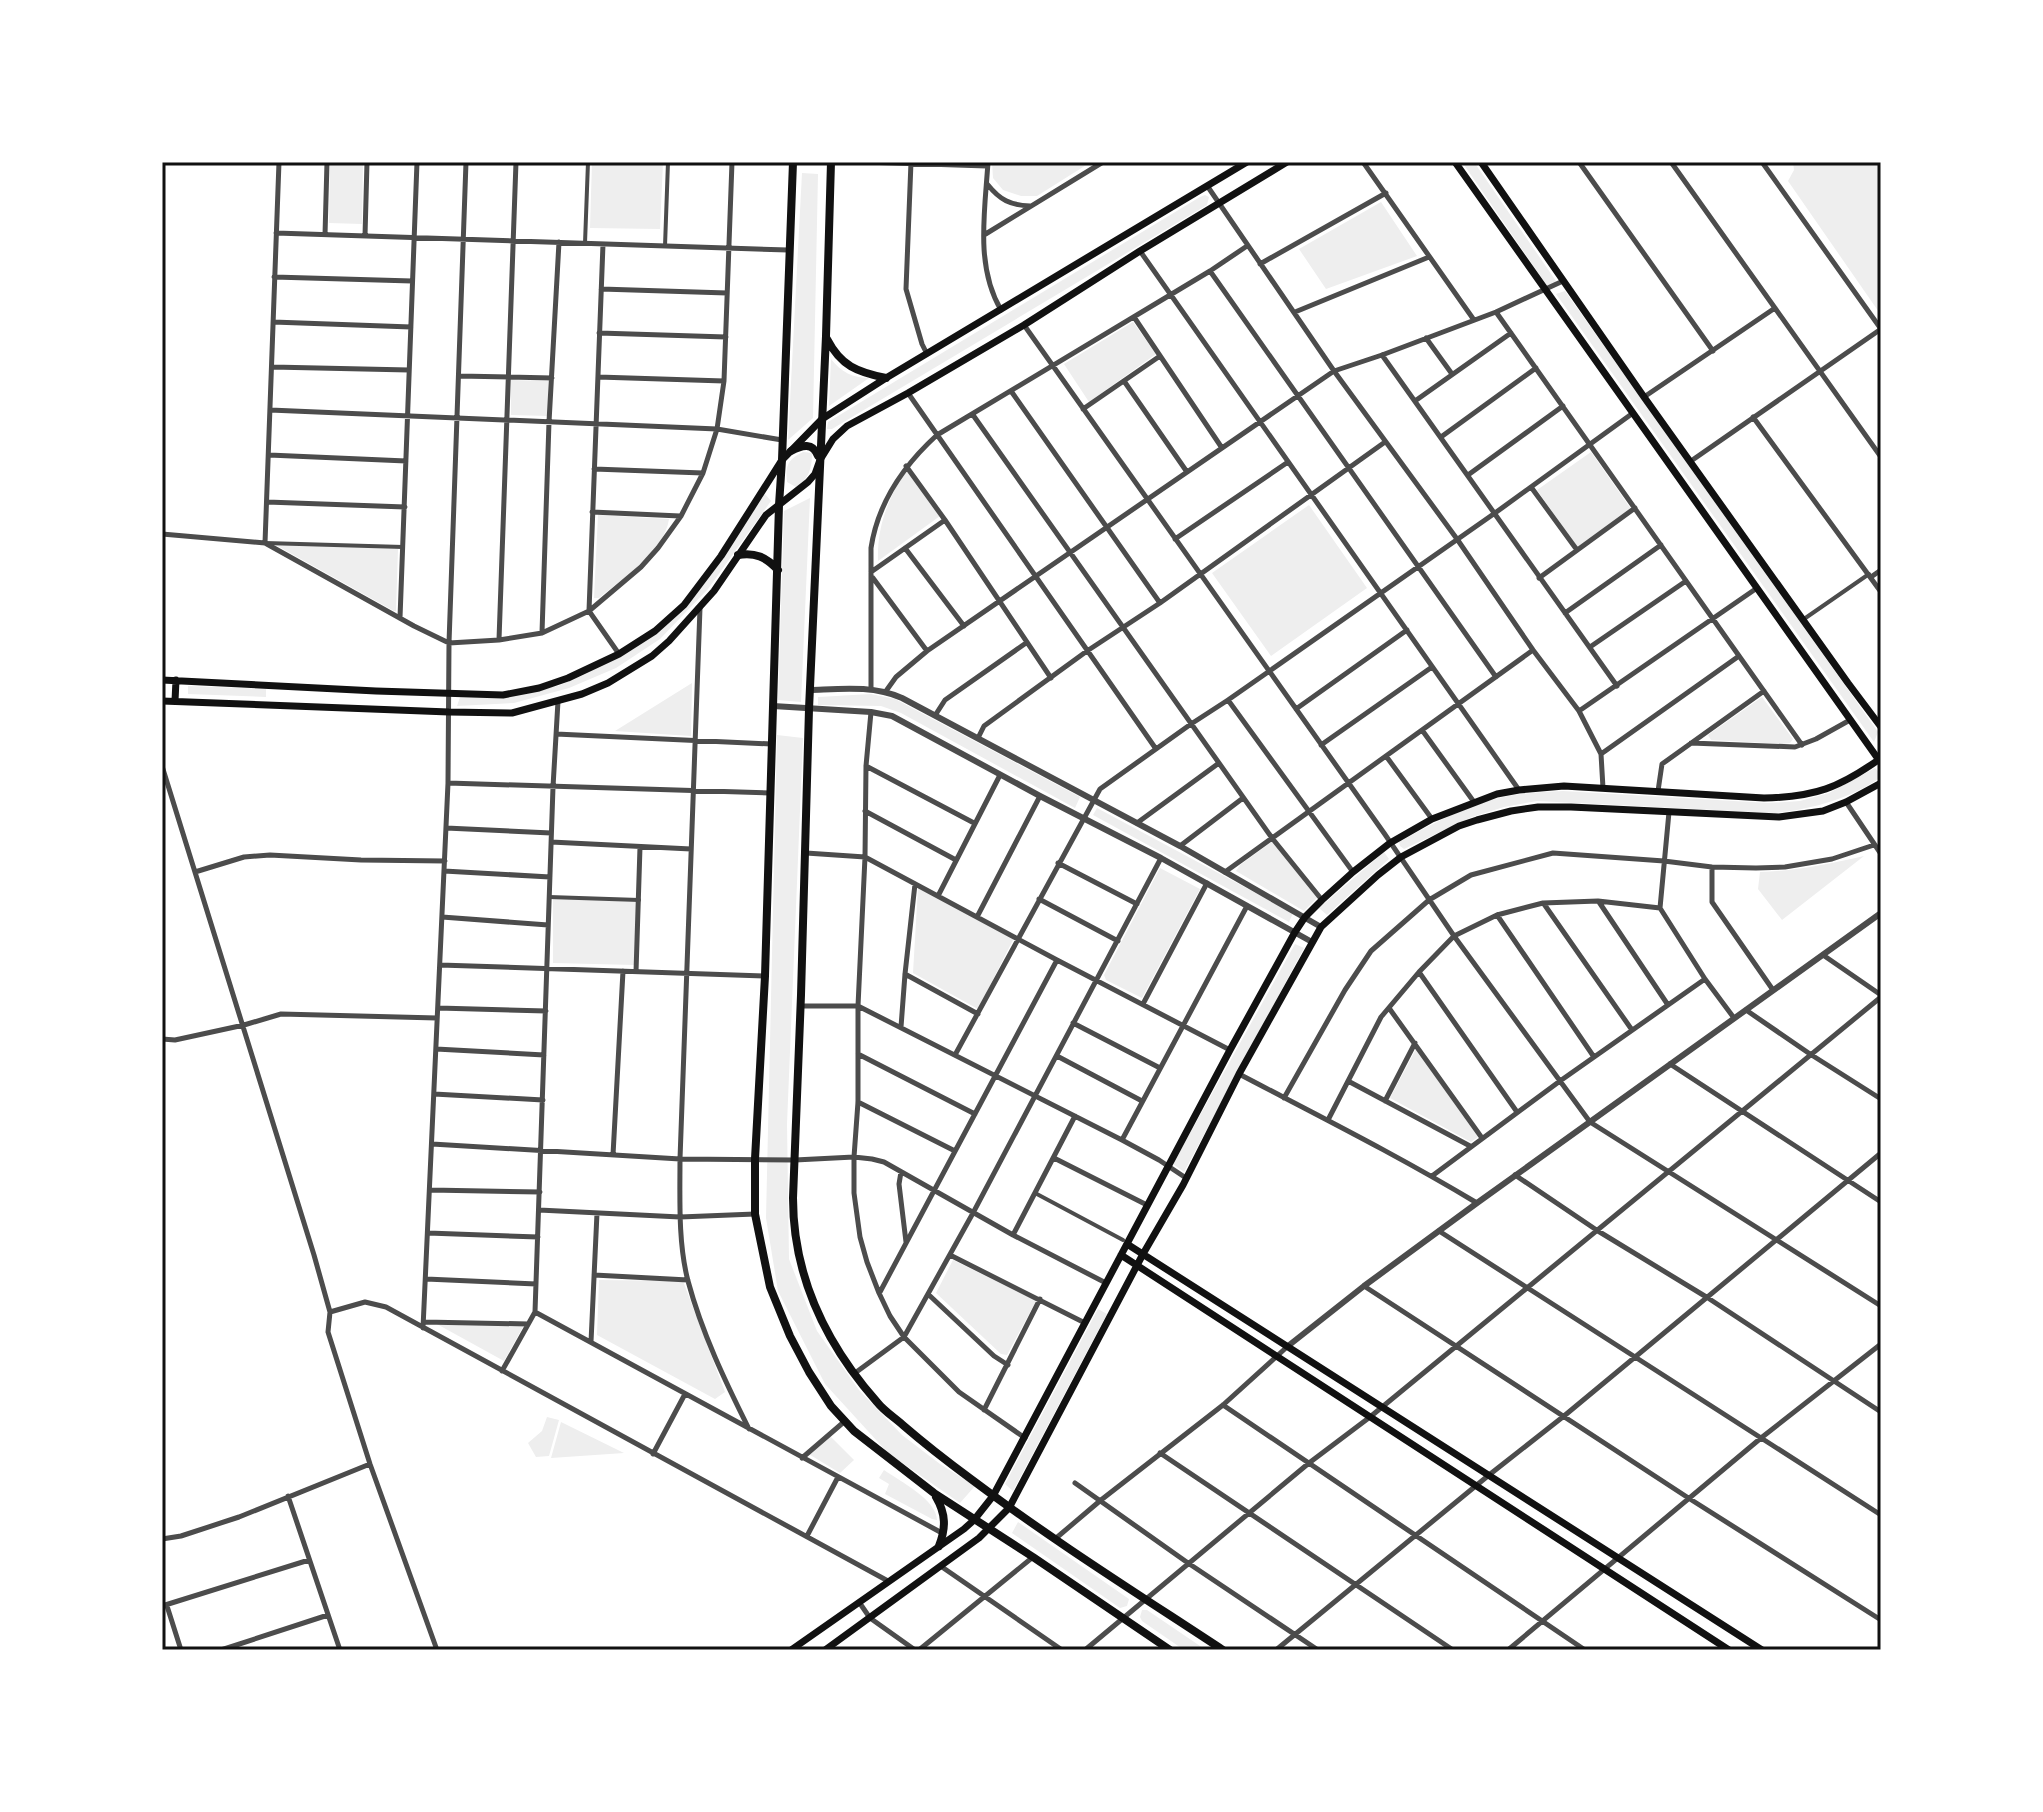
<svg xmlns="http://www.w3.org/2000/svg" width="2043" height="1812" viewBox="0 0 2043 1812" font-family="Mulish,sans-serif">
<style>
.green{fill:#eee}
.lines{fill:none;stroke-linecap:round;stroke-linejoin:round}
.pedestrian{stroke:#4c4c4c;stroke-width:4}
.minor{stroke:#4c4c4c;stroke-width:5}
.tertiary{stroke:#4c4c4c;stroke-width:6}
.secondary{stroke:#111;stroke-width:7}
.primary{stroke:#111;stroke-width:8}
.neatline{fill:none;stroke:#111;stroke-width:3}
</style>
<rect width="100%" height="100%" fill="#fff"/>
<path class="green" d="M 330,162 L 363,162 L 362,224 L 329,223 Z
M 592,162 L 663,162 L 660,229 L 590,228 Z
M 992,162 L 1091,162 L 1037,196 L 1021,196 L 1003,190 L 993,178 Z
M 1462,162 L 1474,162 L 1556,281 L 1548,287 Z
M 1793,162 L 1881,162 L 1881,315 L 1788,181 L 1794,170 Z
M 802,173 L 818,174 L 813,418 L 788,440 Z
M 1205,195 L 1209,197 L 1207,205 L 832,429 L 827,429 L 828,422 L 1200,197 Z
M 1381,202 L 1417,256 L 1326,289 L 1299,249 Z
M 1565,291 L 1878,732 L 1874,742 L 1556,294 Z
M 1133,322 L 1156,354 L 1089,402 L 1064,364 Z
M 831,359 C 841,372 853,378 869,378 L 829,406 Z
M 511,380 L 548,381 L 548,416 L 511,415 Z
M 803,452 L 812,453 C 812,468 809,479 796,487 L 787,482 C 785,466 788,459 803,452 Z
M 1591,452 L 1631,509 L 1578,548 L 1537,490 Z
M 908,471 L 940,516 L 878,561 C 877,527 887,501 905,472 Z
M 765,494 L 771,501 L 708,589 L 660,639 L 616,668 L 569,688 L 514,703 L 457,706 L 460,697 L 558,686 L 586,674 L 656,634 L 694,596 Z
M 810,498 L 801,702 L 778,700 L 784,511 Z
M 1309,505 L 1367,588 L 1271,656 L 1212,573 Z
M 598,515 L 669,519 C 665,550 622,579 599,598 L 594,598 Z
M 274,544 L 398,549 L 396,611 L 394,611 Z
M 692,683 L 691,736 L 615,731 Z
M 188,686 L 266,689 L 266,697 L 188,694 Z
M 871,694 L 895,699 L 1080,797 L 1075,808 L 901,713 L 881,706 L 818,705 L 818,697 Z
M 1762,697 L 1793,739 L 1790,743 L 1783,744 L 1711,740 L 1708,735 Z
M 777,735 L 803,738 L 787,1124 L 789,1259 L 817,1331 L 859,1390 L 902,1435 L 940,1464 L 975,1486 L 960,1503 L 888,1453 L 825,1384 L 778,1291 L 766,1218 Z
M 1875,768 L 1881,774 L 1881,777 C 1850,799 1812,809 1775,813 L 1537,801 L 1504,807 L 1472,817 L 1404,849 L 1400,846 L 1399,842 C 1429,826 1466,805 1499,798 C 1520,793 1541,792 1563,791 L 1768,803 L 1800,801 L 1829,793 Z
M 1097,808 L 1293,913 L 1289,922 L 1093,815 Z
M 1273,841 L 1318,897 L 1304,911 L 1236,871 L 1240,865 Z
M 1384,852 L 1389,859 L 1327,915 L 1319,908 Z
M 1864,856 L 1782,920 L 1758,889 L 1760,872 C 1796,871 1829,864 1864,856 Z
M 1160,868 L 1200,889 L 1142,998 L 1106,980 L 1104,975 Z
M 918,887 L 1014,938 L 978,1009 L 913,973 Z
M 553,898 L 637,902 L 635,965 L 553,963 Z
M 1295,944 L 1304,948 L 1184,1172 L 1173,1164 Z
M 1416,1049 L 1478,1137 L 1471,1142 L 1390,1098 Z
M 953,1260 L 1036,1301 L 1007,1355 L 1001,1354 L 936,1293 Z
M 599,1280 L 683,1281 L 725,1392 L 715,1399 L 597,1335 Z
M 1098,1309 L 1107,1314 L 1013,1491 L 1005,1484 Z
M 435,1323 L 524,1325 L 504,1361 Z
M 547,1417 L 559,1420 L 549,1456 L 536,1457 L 528,1443 L 542,1431 Z
M 561,1422 L 624,1453 L 551,1458 Z
M 829,1435 L 854,1460 L 840,1473 L 807,1453 Z
M 884,1470 C 900,1481 937,1500 937,1520 L 932,1519 L 885,1494 L 889,1484 L 879,1478 Z
M 1018,1522 L 1129,1599 L 1127,1606 L 1120,1608 L 1012,1533 Z
M 1142,1610 L 1147,1610 L 1206,1650 L 1184,1650 L 1142,1621 L 1140,1617 Z"/>
<g class="lines">
<path class="pedestrian" d="M 585,243 L 588,162
M 665,246 L 668,162
M 265,543 L 403,547
M 1804,619 L 1869,574
M 549,897 L 639,900
M 1035,1193 L 1123,1240"/>
<path class="minor" d="M 864,162 L 987,166
M 911,162 L 906,289 L 922,344 L 927,354
M 988,162 C 985,211 975,266 1001,310
M 1363,162 L 1474,320
M 1579,162 L 1713,351
M 1671,162 L 1881,457
M 1762,162 L 1881,329
M 988,185 C 1000,200 1010,205 1030,206
M 1208,187 L 1334,371 L 1457,539 L 1533,650 L 1579,711 L 1601,754 L 1603,788
M 276,233 L 788,250
M 325,235 L 327,162
M 984,235 L 1103,162
M 365,236 L 367,162
M 603,244 L 589,611 L 619,654
M 1140,251 L 1519,790
M 1260,264 L 1386,193
M 1210,271 L 1496,677
M 274,277 L 412,281
M 601,289 L 727,293
M 1295,312 L 1429,257
M 1496,312 L 1802,745
M 1134,317 L 1222,448
M 273,322 L 411,327
M 1024,325 L 1384,833 L 1454,936 L 1590,1122 L 1881,1306
M 599,333 L 726,337
M 1426,338 L 1452,374
M 1382,355 L 1617,686
M 272,367 L 409,370
M 459,376 L 552,378
M 598,377 L 724,381
M 1124,381 L 1187,472
M 1011,391 L 1160,603
M 908,393 L 1156,749
M 1644,397 L 1775,308
M 1415,401 L 1511,333
M 1083,409 L 1160,356
M 270,410 L 717,429 L 782,440
M 973,415 L 1272,838 L 1322,900
M 1753,417 L 1881,592
M 1441,437 L 1536,368
M 269,455 L 406,461
M 1691,461 L 1881,329
M 906,466 L 945,520 L 1051,678
M 594,469 L 703,473
M 1468,475 L 1563,406
M 1531,487 L 1577,550
M 267,502 L 405,507
M 592,512 L 680,516
M 162,534 L 265,543 L 414,626 L 449,643 L 499,640 L 542,633 L 589,611 L 641,567 L 658,548 L 681,516 L 703,473 L 717,429 L 724,381 L 732,162
M 1175,539 L 1288,462
M 265,543 L 279,162
M 905,548 L 964,626
M 871,572 L 945,520
M 1871,577 L 1881,570
M 873,578 L 927,651
M 1539,578 L 1635,508
M 700,608 L 680,1159 C 680,1198 678,1243 688,1281 C 702,1333 725,1381 749,1429
M 1565,613 L 1661,545
M 400,618 L 417,162
M 542,633 L 549,422 L 559,242
M 499,640 L 516,162
M 1590,647 L 1686,581
M 871,689 L 871,548 C 878,502 903,466 937,435 L 1210,271 L 1247,246
M 886,691 L 896,677 L 927,651 L 1334,371 L 1382,355 L 1496,312 L 1563,281
M 1228,700 L 1353,872
M 1296,709 L 1407,630
M 1579,711 L 1757,588
M 871,712 L 866,766 L 865,857 L 858,1006 L 858,1102 L 854,1157 L 854,1193 L 860,1237 L 867,1262 L 879,1293 L 890,1316 L 904,1337 L 959,1392 L 1025,1438
M 936,714 L 945,700 L 1026,643
M 1422,730 L 1474,802
M 556,734 L 771,744
M 978,738 L 984,726 L 1087,651 L 1160,603 L 1385,442
M 1691,743 L 1795,747 L 1816,739 L 1850,720
M 1321,745 L 1432,667
M 1601,754 L 1739,656
M 1386,756 L 1432,819
M 162,766 L 314,1255 L 330,1312 L 328,1332 L 370,1464 L 437,1650
M 866,766 L 974,823
M 448,783 L 770,793
M 1658,791 L 1662,764 L 1764,691
M 1846,802 L 1881,854
M 865,811 L 956,860
M 1669,812 L 1660,908 L 1705,979 L 1734,1018
M 1137,823 L 1219,763
M 446,828 L 551,833
M 551,842 L 691,849
M 1180,846 L 1243,798
M 806,853 L 865,857 L 1057,960 L 1230,1050
M 1058,863 L 1137,904
M 1712,867 L 1712,902 L 1773,990
M 444,871 L 550,877
M 195,872 L 244,857 L 270,855 L 361,860 L 445,861
M 1225,872 L 1533,650
M 938,896 L 1000,775
M 1039,899 L 1118,941
M 1599,902 L 1668,1005
M 1544,904 L 1632,1030
M 1497,915 L 1594,1057
M 442,917 L 548,925
M 977,917 L 1040,796
M 1823,955 L 1881,995
M 440,965 L 765,976
M 636,972 L 640,847
M 1419,972 L 1517,1112
M 905,974 L 978,1014
M 1143,1004 L 1207,883
M 801,1006 L 858,1006 L 1122,1140 L 1159,1160 L 1186,1178
M 438,1008 L 546,1011
M 1389,1008 L 1482,1138
M 1746,1010 L 1810,1054 L 1881,1099
M 1073,1023 L 1160,1068
M 901,1027 L 905,974 L 915,884
M 162,1039 L 175,1040 L 244,1025 L 281,1014 L 437,1018
M 436,1049 L 544,1055
M 858,1054 L 975,1114
M 955,1055 L 1100,789 L 1191,724 L 1228,700 L 1495,513 L 1633,413
M 1057,1056 L 1142,1101
M 1670,1064 L 1881,1202
M 1239,1074 C 1319,1116 1399,1156 1477,1203
M 1348,1081 L 1470,1146
M 434,1094 L 543,1100
M 1284,1098 L 1345,990 L 1371,951 L 1429,900 L 1471,875 L 1553,853 L 1664,861 L 1712,867 L 1756,868 L 1785,867 L 1832,859 L 1874,845
M 1385,1101 L 1415,1043
M 858,1102 L 955,1151
M 1328,1120 L 1381,1017 L 1419,972 L 1454,936 L 1497,915 L 1543,903 L 1598,901 L 1660,908
M 1122,1140 L 1247,906
M 432,1144 L 680,1159 L 795,1160 L 854,1157 L 872,1159 L 884,1162 L 1013,1235 L 1106,1283
M 613,1155 L 623,971
M 1054,1158 L 1147,1205
M 901,1172 L 899,1184 L 906,1242
M 1515,1175 L 1598,1231 L 1708,1298 L 1881,1412
M 1432,1176 L 1560,1081 L 1705,979
M 430,1190 L 540,1192
M 539,1210 L 680,1217 L 755,1214
M 1439,1231 L 1881,1515
M 428,1233 L 538,1237
M 1013,1235 L 1075,1116
M 950,1255 L 1085,1323
M 594,1275 L 688,1280
M 426,1279 L 536,1284
M 1364,1286 L 1690,1499 L 1881,1620
M 880,1292 L 1057,960
M 929,1295 L 994,1356 L 1008,1365
M 330,1312 L 365,1302 L 386,1307 L 888,1581
M 535,1312 L 942,1533
M 424,1322 L 528,1324
M 423,1328 L 448,783 L 449,643 L 466,162
M 591,1342 L 597,1213
M 502,1371 L 535,1312 L 553,787 L 558,701
M 855,1373 L 904,1337 L 973,1213 L 1161,858
M 1223,1405 L 1585,1650
M 984,1410 L 1040,1299
M 1160,1453 L 1453,1650
M 653,1454 L 685,1394
M 802,1458 L 845,1421
M 1075,1483 L 1188,1563 L 1318,1650
M 288,1496 L 340,1650
M 807,1536 L 838,1477
M 162,1539 L 181,1536 L 239,1517 L 370,1464
M 1055,1539 L 1101,1500 L 1223,1405 L 1288,1346
M 942,1567 L 1062,1650
M 859,1602 L 870,1618 L 915,1650
M 162,1606 L 309,1560
M 167,1606 L 181,1650
M 221,1650 L 328,1615
M 919,1650 L 1033,1557
M 1085,1650 L 1309,1463 L 1370,1417 L 1881,997
M 1276,1650 L 1489,1475 L 1564,1416 L 1881,1153
M 1508,1650 L 1761,1438 L 1881,1344"/>
<path class="tertiary" d="M 809,690 C 841,689 872,685 902,698 L 1180,846 L 1321,927
M 773,706 L 871,712 L 892,716 L 1040,796 L 1161,858 L 1312,942
M 1288,1346 L 1364,1286 L 1477,1203 L 1881,913"/>
<path class="secondary" d="M 1455,162 L 1881,763
M 1481,162 L 1644,397 L 1848,683 L 1881,727
M 162,680 L 376,691 L 503,695 L 539,688 L 568,678 L 619,654 L 655,631 L 684,605 L 721,556 L 782,460 L 822,419 L 886,378 L 1247,162
M 162,701 L 449,712 L 512,713 L 582,694 L 608,683 L 652,656 L 669,641 L 714,591 L 766,515 L 808,482 L 815,474 L 820,460 L 833,439 L 847,426 L 908,393 L 1024,325 L 1140,251 L 1287,162
M 175,701 L 176,680
M 1127,1244 L 1762,1650
M 1121,1255 L 1729,1650
M 791,1650 L 964,1529 L 974,1520 L 993,1496 L 1230,1050 L 1295,932 L 1305,917 L 1322,900 L 1353,872 L 1390,843 L 1432,819 L 1497,794 L 1519,790 L 1564,786 L 1764,798 C 1815,797 1839,788 1881,758
M 825,1650 L 979,1538 L 1009,1508 L 1143,1254 L 1183,1185 L 1239,1074 L 1321,927 L 1378,875 L 1401,857 L 1459,826 L 1477,820 L 1511,811 L 1538,807 L 1571,807 L 1779,817 L 1823,811 L 1846,802 L 1881,783"/>
<path class="primary" d="M 793,162 L 782,460 L 779,505 L 765,976 L 755,1159 L 755,1214 L 770,1287 L 790,1336 L 809,1372 L 831,1406 L 854,1431 L 934,1493 L 1033,1557 L 1170,1650
M 831,162 L 826,336 L 809,709 L 801,995 L 793,1198 C 793,1276 825,1343 877,1402 C 884,1411 895,1418 904,1426 C 926,1445 948,1462 971,1479 C 1052,1540 1138,1594 1223,1650
M 827,339 C 841,366 857,372 886,378
M 791,451 C 802,445 813,442 818,456
M 738,555 C 755,552 766,557 778,570
M 936,1497 C 946,1514 946,1528 939,1546"/>
</g>
<rect width="2043" height="1812" fill="none" stroke="#ffffff" stroke-width="328"/>
<rect x="164" y="164" width="1715" height="1484" class="neatline"/>
</svg>
